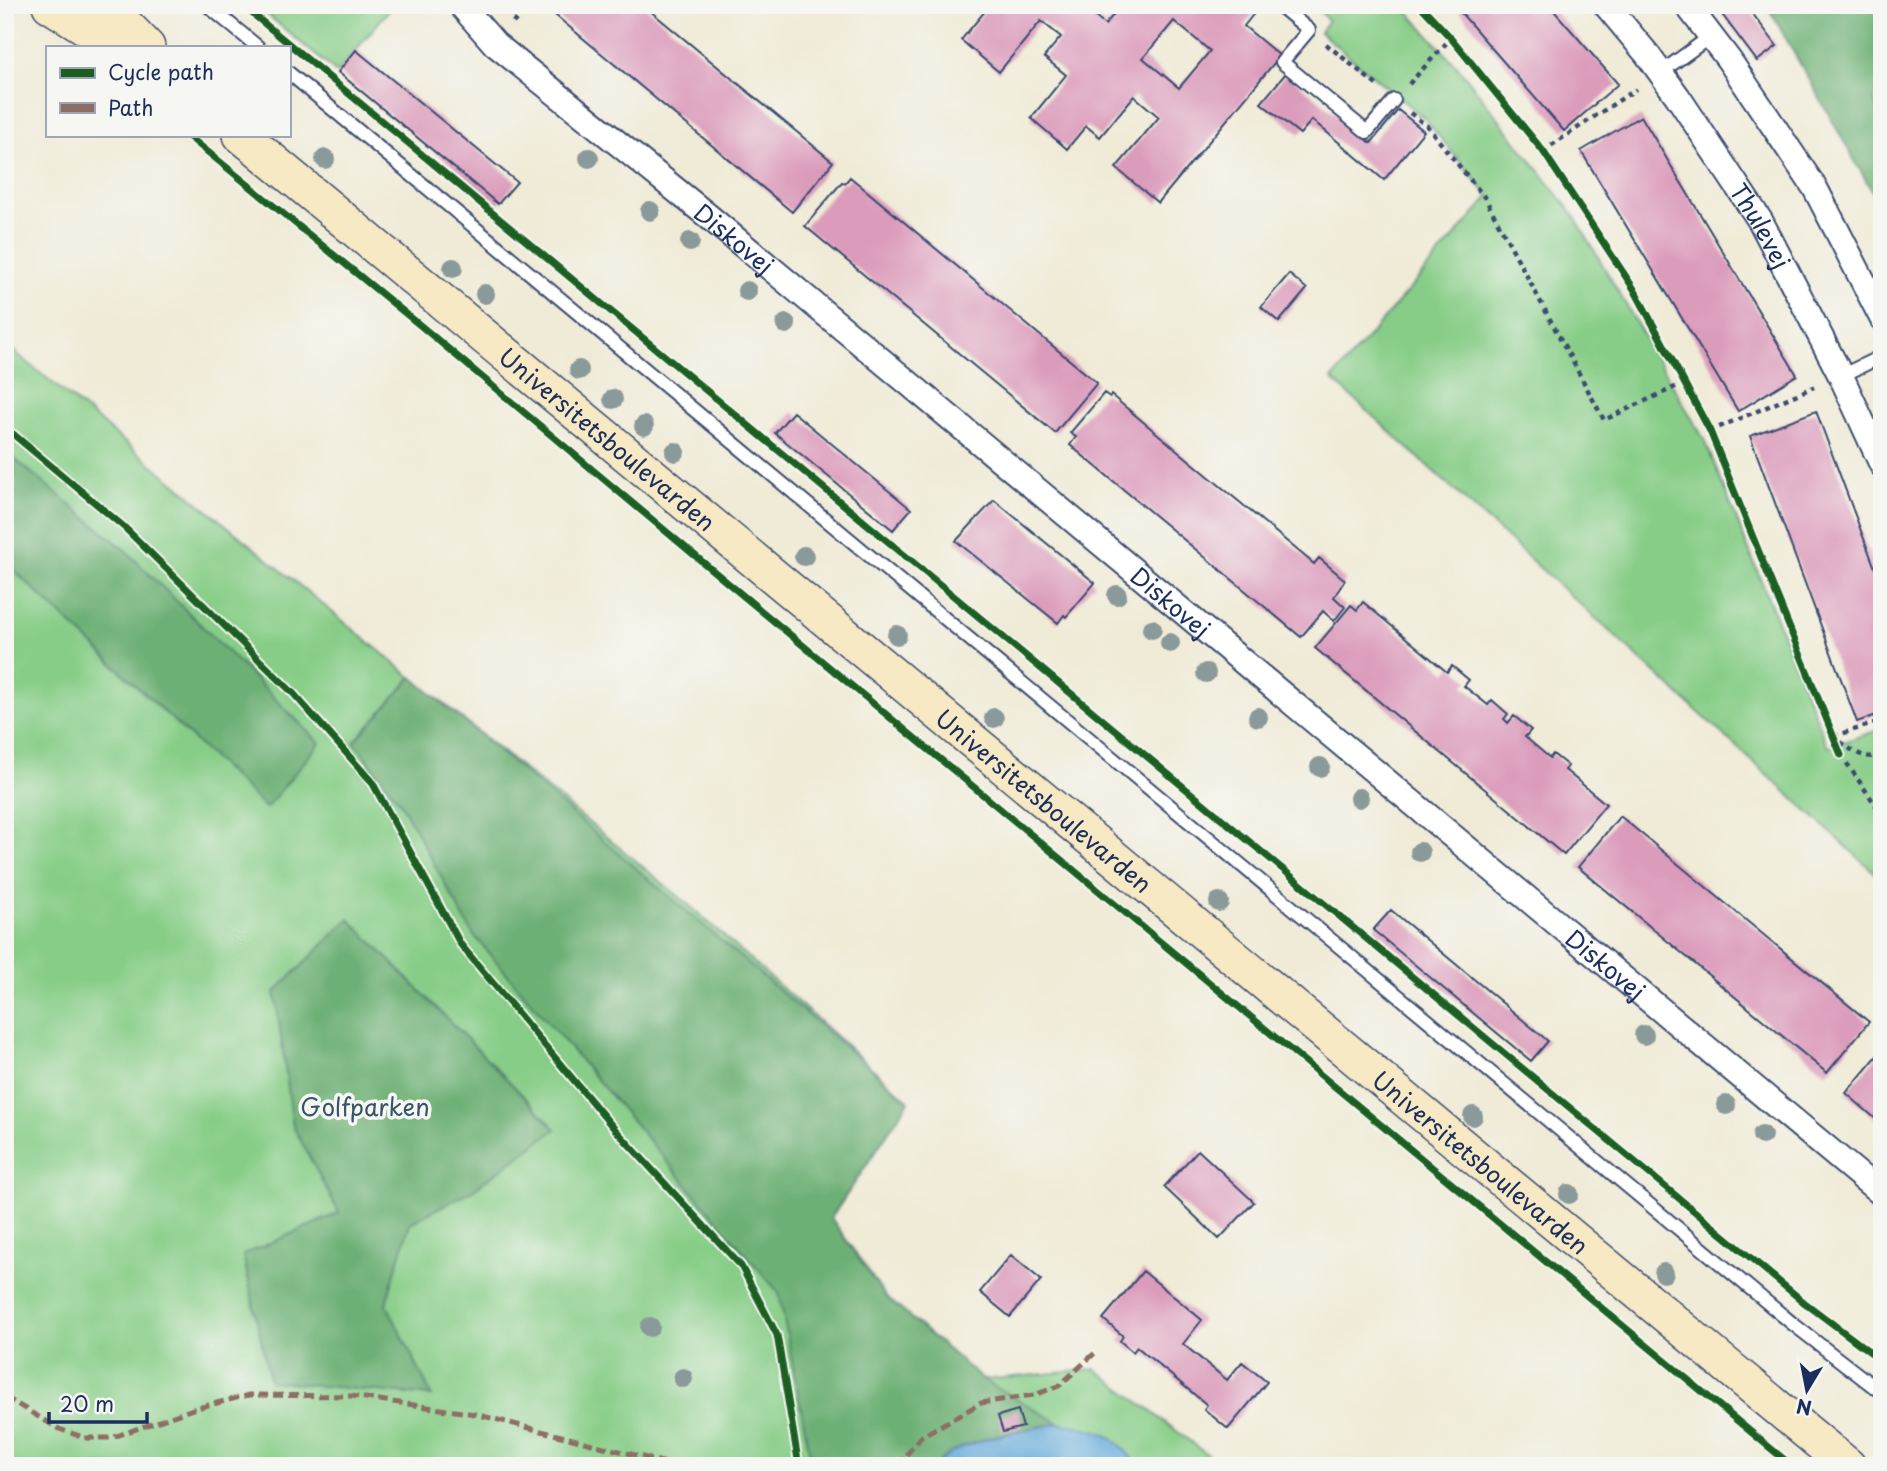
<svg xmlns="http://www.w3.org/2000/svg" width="1887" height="1471" viewBox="0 0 1887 1471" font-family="'Playpen Sans',sans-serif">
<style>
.green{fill:#87cd87;stroke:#517e72;stroke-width:2}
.forest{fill:#6db074;stroke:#447069;stroke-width:2}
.water{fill:#62a9d9;stroke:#3e6c9c;stroke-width:2}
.building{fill:#db9bbb;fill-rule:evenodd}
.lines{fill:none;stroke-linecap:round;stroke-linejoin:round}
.service-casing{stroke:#3b4b70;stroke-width:16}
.minor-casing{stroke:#3b4b70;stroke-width:28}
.secondary-casing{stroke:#3b4b70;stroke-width:38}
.path{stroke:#3b4b70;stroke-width:4.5;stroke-dasharray:5 5;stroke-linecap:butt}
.service{stroke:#fff;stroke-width:12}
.minor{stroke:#fff;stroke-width:24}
.secondary{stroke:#f7e9c3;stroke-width:35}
.quiet{stroke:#8d6e63;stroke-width:5;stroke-dasharray:10 5;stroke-linecap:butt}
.cycleway-casing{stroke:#f6f6f2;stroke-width:11}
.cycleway{stroke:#1b5e20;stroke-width:7}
.tree{fill:#8a999a}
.labels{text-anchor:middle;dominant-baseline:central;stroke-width:7;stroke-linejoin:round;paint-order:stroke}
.street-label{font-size:24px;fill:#1b2f5e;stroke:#f6f6f2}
.park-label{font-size:24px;fill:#365668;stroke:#f6f6f2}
</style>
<rect width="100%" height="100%" fill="#f6f6f2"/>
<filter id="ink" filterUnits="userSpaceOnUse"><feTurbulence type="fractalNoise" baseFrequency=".0143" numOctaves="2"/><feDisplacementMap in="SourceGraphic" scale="14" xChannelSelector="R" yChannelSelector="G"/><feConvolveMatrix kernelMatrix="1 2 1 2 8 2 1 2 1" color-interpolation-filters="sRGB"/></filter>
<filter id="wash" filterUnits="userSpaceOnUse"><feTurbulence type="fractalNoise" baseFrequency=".00686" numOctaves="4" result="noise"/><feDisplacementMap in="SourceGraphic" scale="28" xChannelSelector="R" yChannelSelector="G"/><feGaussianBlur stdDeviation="1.57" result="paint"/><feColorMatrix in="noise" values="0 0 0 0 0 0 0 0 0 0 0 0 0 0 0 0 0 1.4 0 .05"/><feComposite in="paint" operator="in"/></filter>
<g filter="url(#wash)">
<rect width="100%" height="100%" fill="#f0ebd7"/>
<path class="green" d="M 256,5 L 393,5 L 337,73 Z
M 1314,5 L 1402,5 L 1461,71 L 1573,214 L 1705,441 L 1828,747 L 1882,729 L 1882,879 L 1332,379 L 1489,197 L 1425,119 L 1320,32 L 1328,20 Z
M 5,344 L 682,899 L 909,1101 L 831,1218 L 885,1296 L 983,1380 L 1096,1369 L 1222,1466 L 5,1466 Z"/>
<path class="forest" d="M 1767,5 L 1882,5 L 1882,77 L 1874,101 L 1882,117 L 1882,209 Z
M 5,451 L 124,549 L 320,743 L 266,808 L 5,562 Z
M 412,677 L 909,1101 L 831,1218 L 885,1296 L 983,1380 L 1059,1423 C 1030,1429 950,1440 937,1466 L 812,1466 L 779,1293 L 472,933 L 400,802 L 354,742 Z
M 349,919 L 556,1129 L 471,1191 L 410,1223 L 386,1303 L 432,1396 L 270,1381 L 243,1255 L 339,1213 L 293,1126 L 275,992 Z"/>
<path class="water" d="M 1059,1423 C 1098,1430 1114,1431 1137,1466 L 937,1466 C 950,1441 1031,1429 1059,1423 Z"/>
<g id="blocks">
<path class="building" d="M 543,5 L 643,5 L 833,162 L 792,212 Z
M 990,5 L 1081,5 L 1105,25 L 1114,14 L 1103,5 L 1257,5 L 1259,7 L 1244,26 L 1280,56 L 1158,203 L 1116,168 L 1159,117 L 1134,96 L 1100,137 L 1086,126 L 1067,149 L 1031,118 L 1066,75 L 1044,57 L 1061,37 L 1041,21 L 999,72 L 961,40 ZM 1174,21 L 1210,51 L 1179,88 L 1143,58 Z
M 1454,5 L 1549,5 L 1618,84 L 1564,131 Z
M 1715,5 L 1746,5 L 1777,46 L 1757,61 Z
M 356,50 L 517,182 L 498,204 L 338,72 Z
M 1286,73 L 1371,143 L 1398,110 L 1424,131 L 1384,180 L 1312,120 L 1300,134 L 1261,103 Z
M 1641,116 L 1797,375 L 1738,411 L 1581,151 Z
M 850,177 L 1097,383 L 1055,433 L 805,226 L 842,182 L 845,183 Z
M 1289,274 L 1307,289 L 1279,322 L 1261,307 Z
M 1104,393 L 1110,397 L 1111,395 L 1314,564 L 1319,558 L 1345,580 L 1334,597 L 1345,607 L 1334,621 L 1323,611 L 1301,637 L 1070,445 L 1076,437 L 1070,433 Z
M 1816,411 L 1882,587 L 1882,713 L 1857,722 L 1750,436 Z
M 793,412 L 911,509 L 893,530 L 775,433 Z
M 994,500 L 1095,583 L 1066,617 L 1064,615 L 1058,623 L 956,541 Z
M 1363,602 L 1447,672 L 1452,666 L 1469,680 L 1464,686 L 1488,705 L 1492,700 L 1508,714 L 1504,719 L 1508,723 L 1514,716 L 1531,730 L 1525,737 L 1550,758 L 1553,754 L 1568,766 L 1565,770 L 1606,804 L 1564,855 L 1315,648 L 1351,605 L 1357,610 Z
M 1620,816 L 1869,1022 L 1827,1073 L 1578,867 Z
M 1391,910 L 1548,1041 L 1531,1061 L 1373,930 Z
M 1882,1050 L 1882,1114 L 1877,1120 L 1846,1093 Z
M 1198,1150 L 1254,1202 L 1219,1239 L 1164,1187 Z
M 1011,1255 L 1041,1280 L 1010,1317 L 980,1292 Z
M 1143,1271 L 1202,1320 L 1183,1344 L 1227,1380 L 1242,1362 L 1267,1382 L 1228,1429 L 1204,1409 L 1207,1405 L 1137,1347 L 1133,1352 L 1120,1341 L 1123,1336 L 1103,1319 Z
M 1018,1410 L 1023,1427 L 1003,1432 L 998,1416 Z"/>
</g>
</g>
<g filter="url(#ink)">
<use href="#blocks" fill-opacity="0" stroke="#3b4b70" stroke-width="2"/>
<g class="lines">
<g class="service-casing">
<path id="service" d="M 207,5 L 258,47
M 1279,5 L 1309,30 L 1282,62 L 1367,132 L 1394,100
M 289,73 L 1793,1324 L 1882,1393
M 1660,73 L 1711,36
M 1841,376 L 1882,356"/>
</g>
<g class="minor-casing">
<g id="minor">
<path id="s1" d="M 461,5 L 495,44 L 708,216 L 1882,1194"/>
<path id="s2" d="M 1606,5 L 1647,54 L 1678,97 L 1761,222 L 1841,376 L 1882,465"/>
<path d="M 1687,5 L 1729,60 L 1815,188 L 1882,318"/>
</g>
</g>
<g class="secondary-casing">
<g id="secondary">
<path d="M 50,5 L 117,47"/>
<path d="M 106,5 L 147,47"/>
<path id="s3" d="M 241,135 L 1848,1466"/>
</g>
</g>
<path class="path" d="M 513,23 L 529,5
M 1326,44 L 1379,87
M 1409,84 L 1451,38
M 1410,113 L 1427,126 L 1485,198 L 1604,420 L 1684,383
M 1543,151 L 1636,89
M 1710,431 L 1814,387
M 1833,736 C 1848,747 1862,762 1882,755
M 1834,736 L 1882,721
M 1841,755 L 1882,814"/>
<use href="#service" class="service"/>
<use href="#minor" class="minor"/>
<use href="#secondary" class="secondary"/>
<path class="quiet" d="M 5,1397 L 59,1429 L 86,1438 L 111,1438 L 193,1409 L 249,1395 L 352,1396 L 475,1414 L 678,1466
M 897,1466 L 922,1436 L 981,1403 L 1034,1395 L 1059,1386 L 1097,1351"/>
<g class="cycleway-casing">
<path id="cycleway" d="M 242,5 L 1805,1303 L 1882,1361
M 1420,5 L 1451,38 L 1543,151 L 1634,289 L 1710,431 L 1841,755
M 187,135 L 421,326 L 711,569 L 1792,1466
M 5,431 L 13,434 L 124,527 L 293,693 L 372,782 L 461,945 L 612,1126 L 741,1266 L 777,1335 L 799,1466"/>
</g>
<use href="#cycleway" class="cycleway"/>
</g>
<g class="tree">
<circle cx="589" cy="158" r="10"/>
<circle cx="325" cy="159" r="10"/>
<circle cx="650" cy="211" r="10"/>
<circle cx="690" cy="242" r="10"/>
<circle cx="453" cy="268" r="10"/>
<circle cx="747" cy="291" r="10"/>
<circle cx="485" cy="294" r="10"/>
<circle cx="786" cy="324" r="10"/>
<circle cx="579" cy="370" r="10"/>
<circle cx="613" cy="399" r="10"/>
<circle cx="644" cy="426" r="10"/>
<circle cx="675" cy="452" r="10"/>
<circle cx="804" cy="556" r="10"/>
<circle cx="1117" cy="595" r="10"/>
<circle cx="1152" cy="629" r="10"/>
<circle cx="897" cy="635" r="10"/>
<circle cx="1170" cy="643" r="10"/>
<circle cx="1206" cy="673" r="10"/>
<circle cx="1258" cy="717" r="10"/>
<circle cx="994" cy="718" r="10"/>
<circle cx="1320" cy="767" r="10"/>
<circle cx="1359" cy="798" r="10"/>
<circle cx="1420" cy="852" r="10"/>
<circle cx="1219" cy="902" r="10"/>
<circle cx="1644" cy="1035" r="10"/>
<circle cx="1726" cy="1105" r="10"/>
<circle cx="1473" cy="1116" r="10"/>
<circle cx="1762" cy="1135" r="10"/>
<circle cx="1569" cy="1194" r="10"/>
<circle cx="1664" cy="1273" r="10"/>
<circle cx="650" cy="1327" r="10"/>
<circle cx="683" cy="1378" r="10"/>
</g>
</g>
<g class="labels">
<g class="street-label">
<text stroke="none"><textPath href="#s2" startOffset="270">Thulevej</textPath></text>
<text stroke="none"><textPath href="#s1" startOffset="360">Diskovej</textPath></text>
<text stroke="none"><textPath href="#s3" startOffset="476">Universitetsboulevarden</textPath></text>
<text stroke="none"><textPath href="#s1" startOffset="928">Diskovej</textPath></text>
<text stroke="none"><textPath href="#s3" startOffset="1043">Universitetsboulevarden</textPath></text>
<text stroke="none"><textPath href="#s1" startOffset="1494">Diskovej</textPath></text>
<text stroke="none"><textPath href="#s3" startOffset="1610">Universitetsboulevarden</textPath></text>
</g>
<g class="park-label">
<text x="365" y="1106">Golfparken</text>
</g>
</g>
<rect width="1887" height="1471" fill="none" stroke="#f6f6f2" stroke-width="28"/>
<rect x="46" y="46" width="245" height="91" fill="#f6f6f2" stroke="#9ea6b7" stroke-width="2"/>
<rect x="60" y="68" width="35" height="10" fill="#1b5e20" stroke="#9ea6b7" stroke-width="2"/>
<text x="108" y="80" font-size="21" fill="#1b2f5e">Cycle path</text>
<rect x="60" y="103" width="35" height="10" fill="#8d6e63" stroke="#9ea6b7" stroke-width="2"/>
<text x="108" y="116" font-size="21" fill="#1b2f5e">Path</text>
<g transform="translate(1807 1390) rotate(190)" stroke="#f6f6f2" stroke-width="5" paint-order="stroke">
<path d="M0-5L12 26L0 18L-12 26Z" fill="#1b2f5e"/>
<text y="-10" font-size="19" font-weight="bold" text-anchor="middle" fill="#1b2f5e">N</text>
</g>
<path d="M49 1412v10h98v-10" fill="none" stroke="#1b2f5e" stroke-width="3.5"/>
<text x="60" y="1412" font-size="21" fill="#1b2f5e" stroke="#f6f6f2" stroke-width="5" paint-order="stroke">20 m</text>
</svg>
